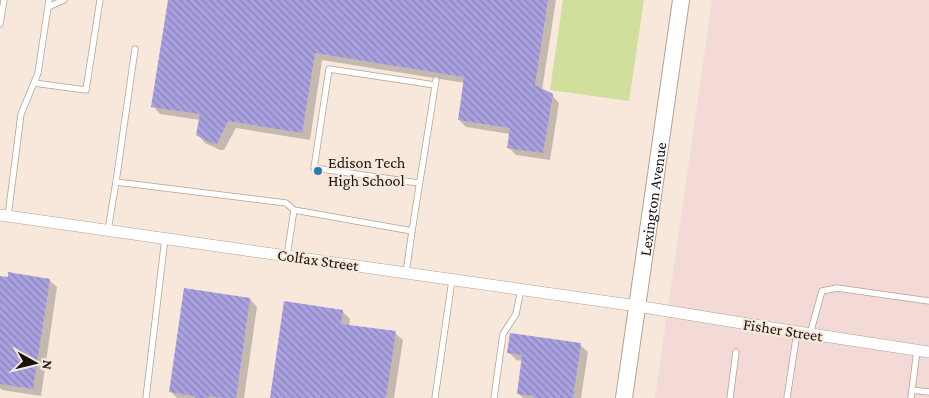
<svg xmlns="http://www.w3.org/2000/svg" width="929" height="398" viewBox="0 0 929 398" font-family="'Crimson Pro',serif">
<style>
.commercial{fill:#f4dad7}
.green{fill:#d0df9c}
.shadow{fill:#0003}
.building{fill:url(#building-back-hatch)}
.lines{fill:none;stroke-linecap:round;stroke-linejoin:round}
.service-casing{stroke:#b1a397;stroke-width:7}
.minor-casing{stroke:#b1a397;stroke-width:12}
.secondary-casing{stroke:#b1a397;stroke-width:18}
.service{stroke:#fff;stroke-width:5.5}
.minor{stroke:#fff;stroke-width:11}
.secondary{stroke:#fff;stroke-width:16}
.poi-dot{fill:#267ead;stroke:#f7e8db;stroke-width:2}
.labels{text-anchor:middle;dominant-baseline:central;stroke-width:4.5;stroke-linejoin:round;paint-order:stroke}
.poi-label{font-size:16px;fill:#18130f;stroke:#f7e8db;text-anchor:start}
.street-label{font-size:16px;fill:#18130f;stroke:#f7e8db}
</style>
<defs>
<pattern id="building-back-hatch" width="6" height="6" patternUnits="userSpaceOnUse" patternTransform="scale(1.25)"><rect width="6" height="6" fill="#aaa1e0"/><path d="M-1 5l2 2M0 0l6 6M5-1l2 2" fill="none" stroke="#8982b4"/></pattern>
</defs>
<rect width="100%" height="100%" fill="#f7e8db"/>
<path class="commercial" d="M 712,0 L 929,0 L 929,398 L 655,398 Z"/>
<path class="green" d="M 563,0 L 644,0 L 629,101 L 550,90 Z"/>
<path class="shadow" d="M 169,0 L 556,0 L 542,90 L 552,95 L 559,103 L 550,160 L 516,155 L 508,147 L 510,134 L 466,127 L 459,120 L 465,83 L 322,60 L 310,140 L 236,128 L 224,150 L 220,150 L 205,143 L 198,135 L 200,120 L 160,114 L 153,106 Z
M 0,277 L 49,280 L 57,287 L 41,396 L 2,390 L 0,388 Z
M 185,290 L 250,299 L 257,307 L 244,398 L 177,398 L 170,391 Z
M 342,311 L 350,319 L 349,326 L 395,333 L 403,340 L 394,398 L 271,398 Z
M 580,345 L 588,352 L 581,398 L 523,398 L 518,393 L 523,361 L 516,360 L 509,352 Z"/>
<path class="building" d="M 168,0 L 548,0 L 535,85 L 553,94 L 543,153 L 507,148 L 510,128 L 458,120 L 464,77 L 315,53 L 302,133 L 228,121 L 217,144 L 211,143 L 196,135 L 200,114 L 151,107 Z
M 8,272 L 50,279 L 33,389 L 0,384 L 0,276 L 8,277 Z
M 184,288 L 250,298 L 236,398 L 221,398 L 209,396 L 208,398 L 195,398 L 195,396 L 169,392 Z
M 284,301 L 343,310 L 341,324 L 396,331 L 386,398 L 270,398 Z
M 510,333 L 581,343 L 573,398 L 534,398 L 534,396 L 517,394 L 522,355 L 507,353 Z"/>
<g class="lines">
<g class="service-casing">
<path id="service" d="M 48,7 L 64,0
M 0,24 L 4,0
M 34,83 L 86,90 L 100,0
M 116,182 L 135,49
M 419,183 L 314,168 L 329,69 L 435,85
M 8,216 L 21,114 L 38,73 L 49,0
M 108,230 L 116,182 L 286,203 L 294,210 L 412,231 L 406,273
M 412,231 L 436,80
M 287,256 L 294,210
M 810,334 L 822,291 L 837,288 L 929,301
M 912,390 L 929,392
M 146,398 L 165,238
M 435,398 L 452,280
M 494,398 L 503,334 L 516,314 L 521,289
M 730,398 L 736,352
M 787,398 L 797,332
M 911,398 L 917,350"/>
</g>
<g class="minor-casing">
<path id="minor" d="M 0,215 L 637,306 L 772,328 L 929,352"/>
</g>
<g class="secondary-casing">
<g id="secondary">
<path id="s1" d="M 624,398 L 681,0"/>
</g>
</g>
<use href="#service" class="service"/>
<use href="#minor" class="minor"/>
<use href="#secondary" class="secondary"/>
</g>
<circle class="poi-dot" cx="318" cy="171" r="5"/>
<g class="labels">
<g class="poi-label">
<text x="328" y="162">Edison Tech<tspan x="328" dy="18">High School</tspan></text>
</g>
<g class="street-label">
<text stroke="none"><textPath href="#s1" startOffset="201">Lexington Avenue</textPath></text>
<text transform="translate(318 260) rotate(8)">Colfax Street</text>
<text transform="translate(783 330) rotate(9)">Fisher Street</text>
</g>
</g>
<g transform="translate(35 363) rotate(98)" stroke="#f7e8db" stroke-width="4" paint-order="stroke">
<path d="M0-4L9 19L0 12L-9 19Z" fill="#18130f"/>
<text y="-8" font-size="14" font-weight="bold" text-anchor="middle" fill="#18130f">N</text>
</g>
</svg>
